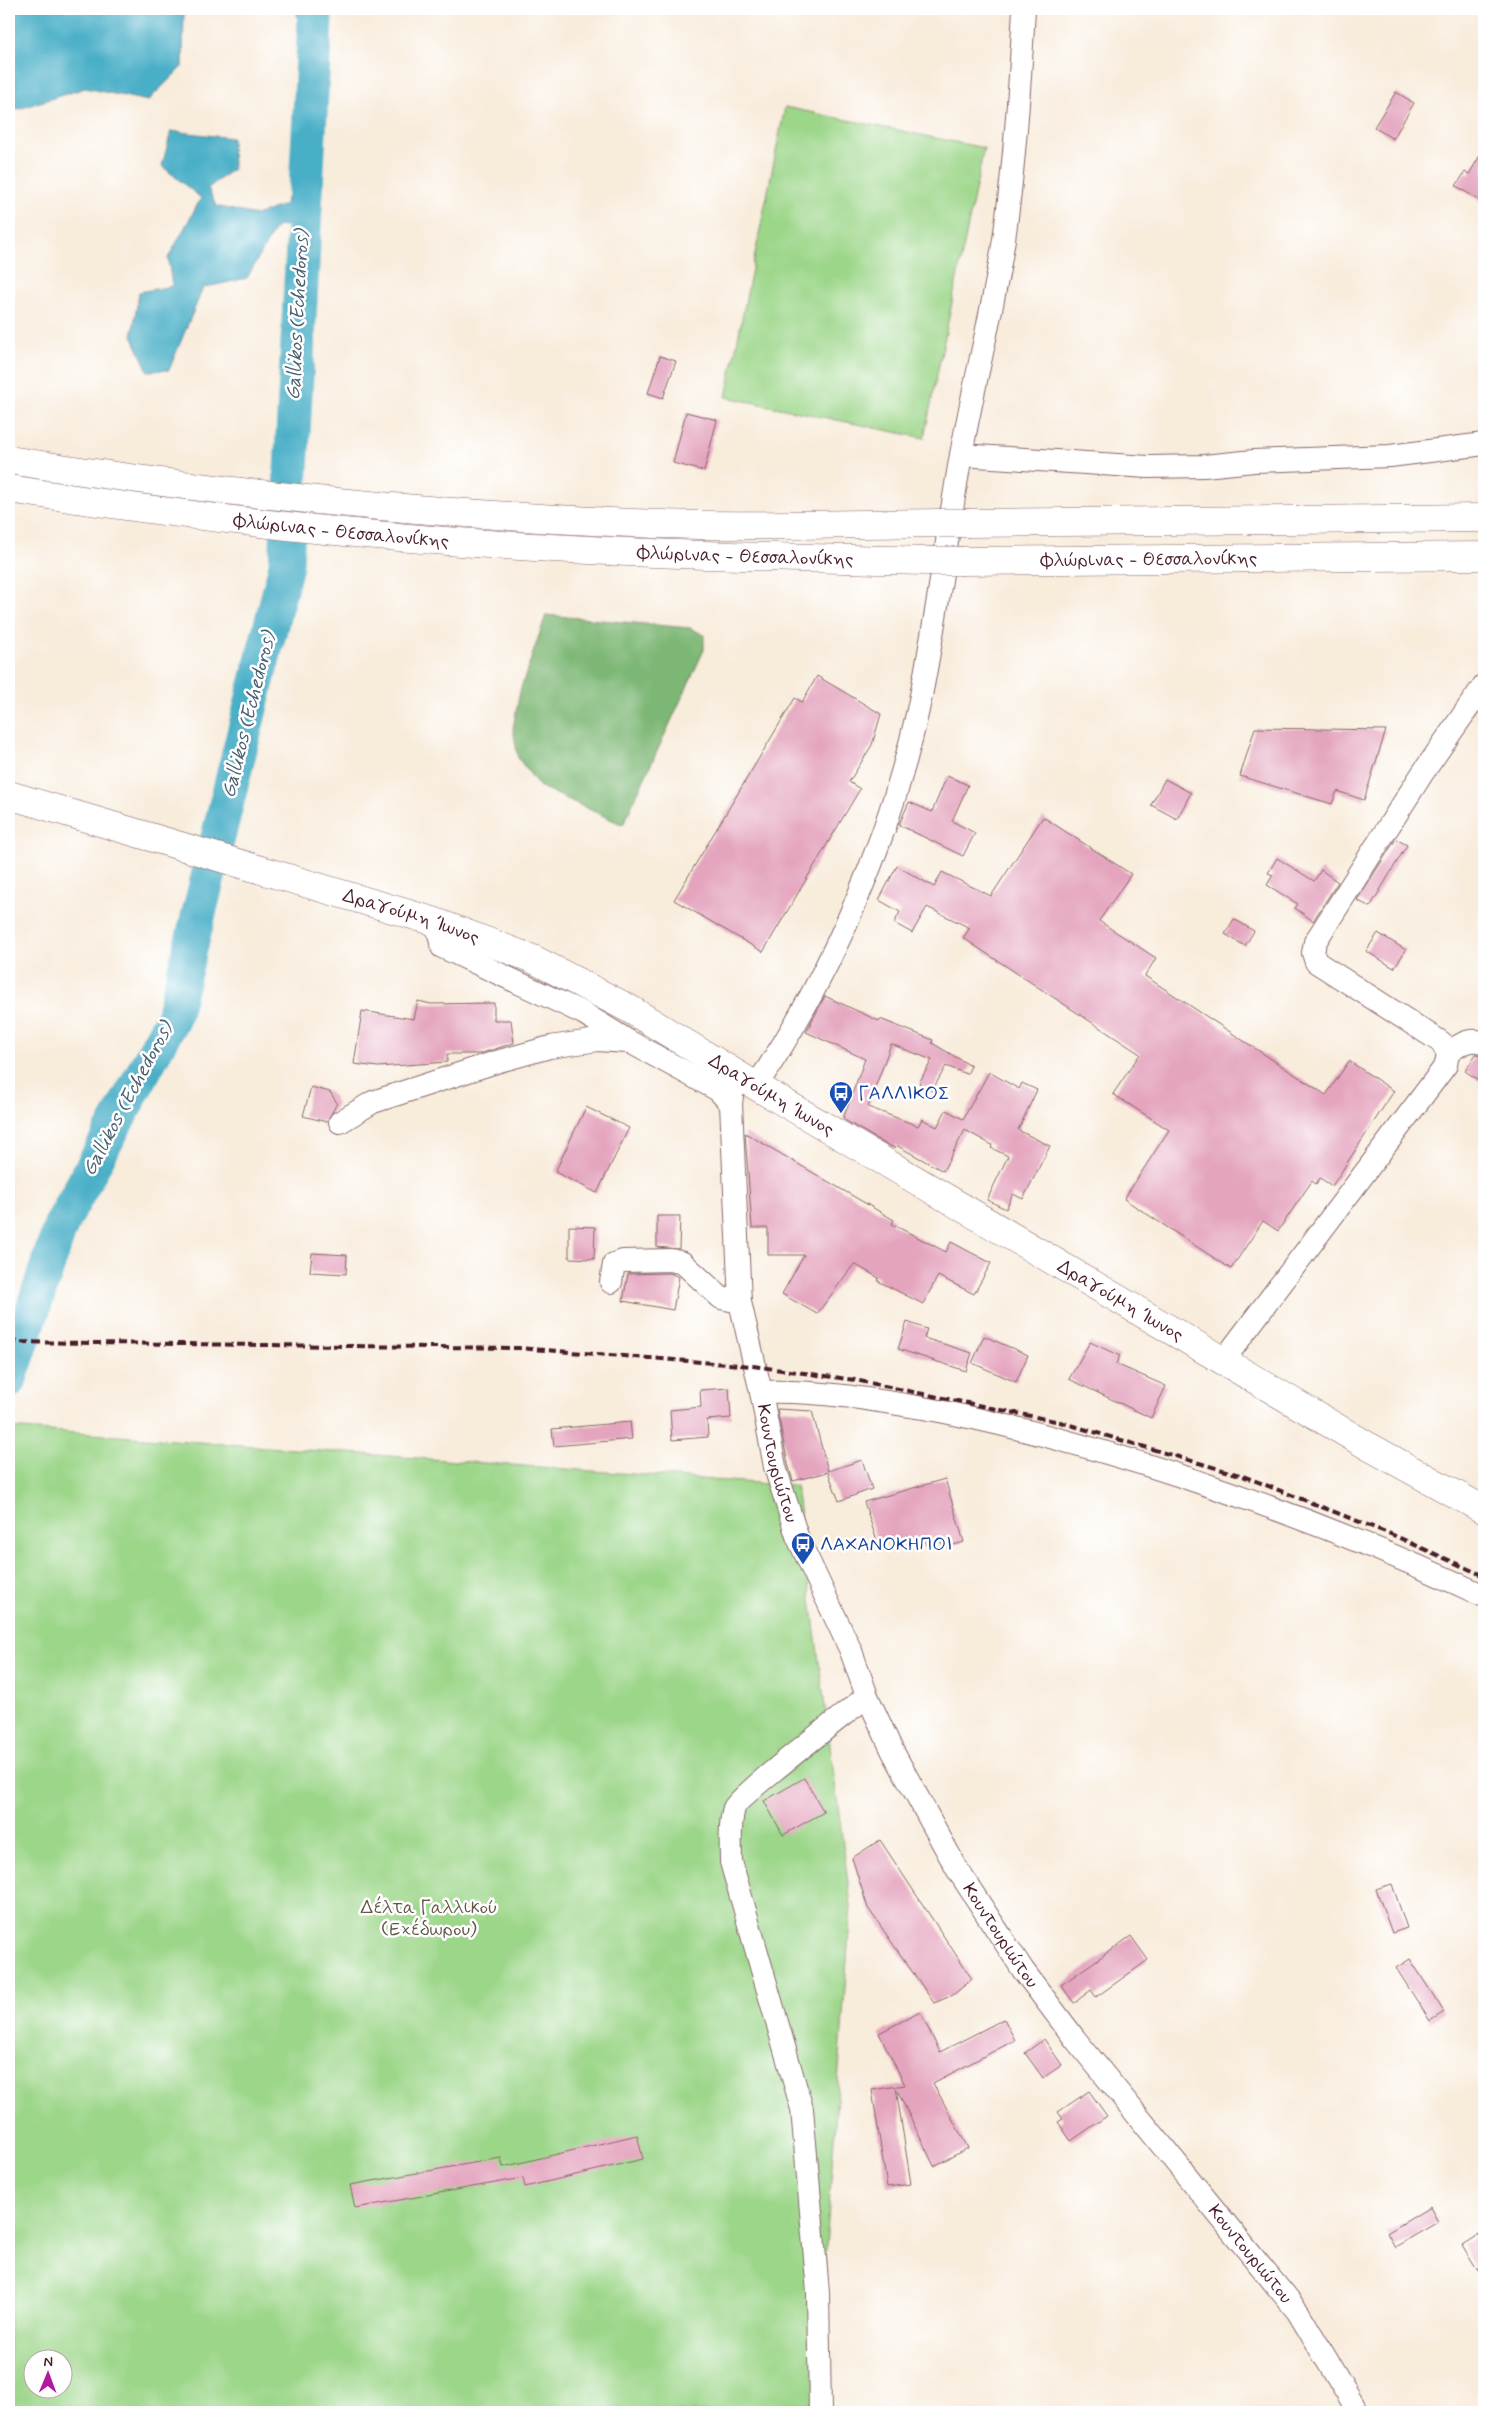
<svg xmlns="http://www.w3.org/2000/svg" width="1493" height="2421" viewBox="0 0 1493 2421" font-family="Mynerve,sans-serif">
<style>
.green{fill:#9cd689;stroke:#737a5a;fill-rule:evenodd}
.forest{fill:#7db775;stroke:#646b50}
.water{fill:#48afc7;stroke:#496779}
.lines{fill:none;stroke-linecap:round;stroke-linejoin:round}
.river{stroke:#48afc7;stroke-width:35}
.building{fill:#e4a4be}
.minor-casing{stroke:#876769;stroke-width:24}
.major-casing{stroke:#876769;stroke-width:29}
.minor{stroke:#fff;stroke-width:22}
.major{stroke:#fff;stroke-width:28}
.rail{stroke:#4a1f2b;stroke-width:4;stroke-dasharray:8 4;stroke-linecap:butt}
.major-bridge-casing{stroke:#876769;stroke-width:29;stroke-linecap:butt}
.major-bridge{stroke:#fff;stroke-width:28}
.labels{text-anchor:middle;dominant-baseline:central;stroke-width:5;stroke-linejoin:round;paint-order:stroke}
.street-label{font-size:19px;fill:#4a1f2b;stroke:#fff}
.transit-label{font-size:19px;fill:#164399;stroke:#fff;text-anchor:start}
.park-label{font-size:19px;fill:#635647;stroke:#fff}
.water-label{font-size:20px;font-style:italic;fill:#496071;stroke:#fff}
</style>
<rect width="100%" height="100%" fill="#fff"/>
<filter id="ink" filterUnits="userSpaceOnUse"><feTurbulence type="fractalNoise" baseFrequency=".02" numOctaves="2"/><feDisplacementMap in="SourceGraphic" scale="10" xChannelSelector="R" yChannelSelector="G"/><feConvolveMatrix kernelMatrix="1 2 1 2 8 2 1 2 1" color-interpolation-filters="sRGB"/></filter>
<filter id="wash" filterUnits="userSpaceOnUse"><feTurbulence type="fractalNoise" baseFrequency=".0096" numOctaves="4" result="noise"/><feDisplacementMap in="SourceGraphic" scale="20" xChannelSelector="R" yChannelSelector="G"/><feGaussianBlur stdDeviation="1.12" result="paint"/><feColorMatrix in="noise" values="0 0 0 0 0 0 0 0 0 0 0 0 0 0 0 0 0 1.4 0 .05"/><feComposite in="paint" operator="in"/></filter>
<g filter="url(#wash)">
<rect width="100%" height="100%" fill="#f8ecdb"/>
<path class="green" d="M 785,107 L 984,148 L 924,438 L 726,397 Z
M 9,1428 L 796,1486 L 851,1905 L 814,2412 L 9,2412 ZM 32,2358 L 62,2358 L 62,2388 L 32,2388 Z"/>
<path class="forest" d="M 546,615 L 690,628 L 704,635 L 704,650 L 623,825 L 539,786 L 518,758 L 513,728 L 520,691 Z"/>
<path class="water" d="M 9,9 L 184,9 L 183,66 L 148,101 L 85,88 L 15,110 L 9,105 Z
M 171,131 L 232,138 L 233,169 L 208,188 L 216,206 L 256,215 L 284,205 L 308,150 L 290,225 L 276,227 L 247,278 L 203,288 L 169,370 L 148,371 L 132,336 L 139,292 L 172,286 L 168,258 L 201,198 L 162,166 Z"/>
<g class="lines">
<path class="river" d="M 9,1381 L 61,1225 L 173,1017 L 286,565 L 315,19 L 313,9"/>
</g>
<g id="blocks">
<path class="building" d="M 1396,92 L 1414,103 L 1393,139 L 1374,127 Z
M 1484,149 L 1484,203 L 1456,186 L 1465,172 L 1469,174 Z
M 660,356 L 676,361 L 663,398 L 648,393 Z
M 686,412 L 717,420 L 704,471 L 673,463 Z
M 817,676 L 881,714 L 872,745 L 849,782 L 860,789 L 763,952 L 674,900 L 795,698 L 802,702 Z
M 1255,728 L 1386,730 L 1364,800 L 1337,791 L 1332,804 L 1240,776 Z
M 947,776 L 968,785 L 952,821 L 975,833 L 963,856 L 899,825 L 909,802 L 932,812 Z
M 1165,779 L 1191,793 L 1177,819 L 1151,805 Z
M 1043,817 L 1131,874 L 1099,921 L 1156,958 L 1145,976 L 1326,1095 L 1349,1061 L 1394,1091 L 1332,1186 L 1320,1178 L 1316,1184 L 1312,1181 L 1278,1231 L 1263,1221 L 1231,1269 L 1124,1199 L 1169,1130 L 1113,1094 L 1140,1054 L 963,938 L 970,928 L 927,907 L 912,933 L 894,923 L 900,912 L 879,900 L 897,866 L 934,887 L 942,872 L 991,896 Z
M 1396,839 L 1407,845 L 1370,907 L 1357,900 Z
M 1277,858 L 1314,881 L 1321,870 L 1338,882 L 1313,921 L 1295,908 L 1298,904 L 1267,885 L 1273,875 L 1268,873 Z
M 1234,919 L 1254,931 L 1245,946 L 1225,934 Z
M 1378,933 L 1406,950 L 1394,968 L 1366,951 Z
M 825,996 L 879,1021 L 880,1019 L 933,1040 L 932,1043 L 971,1066 L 967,1074 L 946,1066 L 932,1091 L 919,1083 L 932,1060 L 891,1044 L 868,1107 L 918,1126 L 922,1119 L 937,1127 L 946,1110 L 963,1119 L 989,1072 L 1019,1089 L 1022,1083 L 1037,1090 L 1018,1130 L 1050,1146 L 1023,1199 L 1013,1194 L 1006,1209 L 987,1200 L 1008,1156 L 991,1148 L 992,1145 L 965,1130 L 943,1171 L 896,1145 L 895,1148 L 885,1144 L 843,1119 L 865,1059 L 806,1032 Z
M 418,1001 L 431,1004 L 494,1003 L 494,1020 L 511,1020 L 514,1043 L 479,1054 L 447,1054 L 447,1062 L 378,1067 L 354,1064 L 362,1011 L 414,1019 Z
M 1476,1054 L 1484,1056 L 1484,1084 L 1465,1071 Z
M 311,1087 L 330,1092 L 337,1103 L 327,1122 L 303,1116 Z
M 586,1107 L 629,1128 L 597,1193 L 555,1172 Z
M 745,1133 L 894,1220 L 892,1224 L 946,1252 L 951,1242 L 991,1263 L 974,1294 L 938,1276 L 923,1304 L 878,1281 L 879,1278 L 854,1264 L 817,1314 L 782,1294 L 804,1255 L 768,1255 L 768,1228 L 752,1228 Z
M 657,1216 L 680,1216 L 679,1249 L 657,1247 Z
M 569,1226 L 595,1227 L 594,1259 L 569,1258 Z
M 312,1253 L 347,1255 L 346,1274 L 310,1272 Z
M 670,1273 L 679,1277 L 673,1310 L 623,1301 L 628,1274 Z
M 907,1322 L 927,1329 L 924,1338 L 972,1353 L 966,1371 L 898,1349 Z
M 984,1336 L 1028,1355 L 1016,1382 L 972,1363 Z
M 1090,1342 L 1120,1356 L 1116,1364 L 1166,1386 L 1151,1418 L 1069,1379 Z
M 729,1388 L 731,1418 L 707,1420 L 708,1437 L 672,1440 L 670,1410 L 701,1407 L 700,1390 Z
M 777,1409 L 812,1411 L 828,1471 L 862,1460 L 872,1489 L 839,1501 L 828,1472 L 793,1481 L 788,1464 Z
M 630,1422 L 632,1439 L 554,1446 L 552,1429 Z
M 945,1479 L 964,1542 L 943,1548 L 941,1541 L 927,1546 L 925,1539 L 899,1547 L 897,1538 L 878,1544 L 864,1502 Z
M 804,1778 L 824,1812 L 783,1835 L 764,1801 Z
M 880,1840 L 972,1979 L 953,1995 L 934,2003 L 868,1908 L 852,1858 Z
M 1392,1884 L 1407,1928 L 1392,1933 L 1376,1889 Z
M 1131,1936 L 1148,1960 L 1096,1997 L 1091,1990 L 1074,2003 L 1061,1985 Z
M 1410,1959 L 1444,2012 L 1430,2021 L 1396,1968 Z
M 920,2012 L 940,2052 L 1004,2019 L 1015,2040 L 933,2083 L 968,2148 L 934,2166 L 896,2088 L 911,2184 L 887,2187 L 872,2090 L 905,2085 L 879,2033 Z
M 1044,2039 L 1062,2065 L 1043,2078 L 1025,2053 Z
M 1089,2091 L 1107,2116 L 1071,2141 L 1058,2122 L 1063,2119 L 1058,2112 Z
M 637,2135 L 643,2159 L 525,2187 L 523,2178 L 355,2208 L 350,2185 L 501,2158 L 503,2167 Z
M 1430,2207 L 1438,2222 L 1395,2247 L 1387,2233 Z
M 1484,2231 L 1484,2280 L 1462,2245 Z"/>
</g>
</g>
<g filter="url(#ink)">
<use href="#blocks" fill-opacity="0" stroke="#876769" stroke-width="1"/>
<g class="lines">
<g class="minor-casing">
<g id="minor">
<path d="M 961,455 L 1148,467 L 1204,466 L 1254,461 L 1390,456 L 1484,444"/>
<path d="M 436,922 L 442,947 L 583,1013 L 630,1042 L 718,1090 L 731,1104"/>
<path d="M 1448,1053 C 1461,1044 1469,1037 1484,1043"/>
<path id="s1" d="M 735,1073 L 731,1104 L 740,1302 L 761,1392 L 775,1467 L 797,1536 L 851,1651 L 867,1696 L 892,1750 L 957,1869 L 1023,1970 L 1075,2039 L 1298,2312 L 1358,2412"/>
<path d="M 756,1086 C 830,978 890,838 918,710 C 936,626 946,540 961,455 C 974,383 993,311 1004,239 C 1015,163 1020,85 1024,9"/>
<path d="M 340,1122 L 373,1102 L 496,1062 L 550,1047 L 598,1040 L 627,1042"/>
<path d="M 611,1282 L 614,1264 L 623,1261 L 671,1260 L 683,1263 L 721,1298 L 740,1302"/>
<path d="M 1223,1361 L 1446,1065 L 1448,1053 L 1441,1042 L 1316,962 L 1313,953 L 1315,942 L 1422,774 L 1484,685"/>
<path d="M 761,1392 C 816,1390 869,1399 923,1408 C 1012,1424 1098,1449 1184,1477 C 1286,1511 1386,1550 1484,1596"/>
<path d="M 820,2412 L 818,2292 L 802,2109 L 731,1862 C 731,1845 729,1825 734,1808 C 738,1796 849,1711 867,1696"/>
</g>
</g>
<g class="major-casing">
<g id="major">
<path d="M 9,460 C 208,492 410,512 611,522 C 720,528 830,524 939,523"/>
<path id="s2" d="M 9,489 C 183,516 359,537 535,547 C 666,555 797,558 929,561"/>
<path d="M 969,523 L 1484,518"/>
<path id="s3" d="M 963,561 L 1484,556"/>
<path id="s4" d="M 9,795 L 436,922 L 533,959 L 628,1008 L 756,1086 L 1368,1446 L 1484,1510"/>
</g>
</g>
<use href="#minor" class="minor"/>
<use href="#major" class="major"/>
<path class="rail" d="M 9,1342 L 518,1348 L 753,1366 L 855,1380 L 1060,1422 L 1243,1476 L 1393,1535 L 1484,1576"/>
<g class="major-bridge-casing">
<path id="major-bridge" d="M 939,523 L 969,523
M 929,561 L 963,561"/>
</g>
<use href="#major-bridge" class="major-bridge"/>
</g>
</g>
<defs>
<g id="bus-pin" transform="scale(1.25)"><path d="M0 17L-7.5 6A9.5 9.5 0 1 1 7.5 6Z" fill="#1a4fb4" stroke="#fff"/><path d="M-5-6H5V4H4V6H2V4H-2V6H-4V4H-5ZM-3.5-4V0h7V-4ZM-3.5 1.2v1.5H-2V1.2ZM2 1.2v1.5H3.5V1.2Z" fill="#fff"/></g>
</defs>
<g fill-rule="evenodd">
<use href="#bus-pin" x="841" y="1093"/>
<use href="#bus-pin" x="803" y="1544"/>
</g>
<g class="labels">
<g class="street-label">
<text stroke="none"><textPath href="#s2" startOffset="335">Φλώρινας - Θεσσαλονίκης</textPath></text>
<text stroke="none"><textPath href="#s2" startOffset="740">Φλώρινας - Θεσσαλονίκης</textPath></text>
<text stroke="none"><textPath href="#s3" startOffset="186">Φλώρινας - Θεσσαλονίκης</textPath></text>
<text stroke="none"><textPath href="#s4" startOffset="420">Δραγούμη Ίωνος</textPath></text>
<text stroke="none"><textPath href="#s4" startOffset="824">Δραγούμη Ίωνος</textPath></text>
<text stroke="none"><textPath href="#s4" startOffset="1229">Δραγούμη Ίωνος</textPath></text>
<text stroke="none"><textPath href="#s1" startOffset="395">Κουντουριώτου</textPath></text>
<text stroke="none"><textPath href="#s1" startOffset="920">Κουντουριώτου</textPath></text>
<text stroke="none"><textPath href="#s1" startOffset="1325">Κουντουριώτου</textPath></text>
</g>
<g class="transit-label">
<text x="858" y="1093">ΓΑΛΛΙΚΟΣ</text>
<text x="820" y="1544">ΛΑΧΑΝΟΚΗΠΟΙ</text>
</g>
<g class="park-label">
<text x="429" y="1907">Δέλτα Γαλλικού<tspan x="429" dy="22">(Εχέδωρου)</tspan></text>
</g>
<g class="water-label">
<text transform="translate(298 315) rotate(-87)">Gallikos (Echedoros)</text>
<text transform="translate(249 715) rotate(-76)">Gallikos (Echedoros)</text>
<text transform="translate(128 1099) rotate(-62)">Gallikos (Echedoros)</text>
</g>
</g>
<rect width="1493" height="2421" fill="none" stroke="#fff" stroke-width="30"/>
<g transform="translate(48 2374) rotate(1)"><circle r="24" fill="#ffffff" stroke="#b7a5aa"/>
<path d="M0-4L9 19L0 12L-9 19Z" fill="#b5179e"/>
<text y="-8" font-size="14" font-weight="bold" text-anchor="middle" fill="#4a1f2b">N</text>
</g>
</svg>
